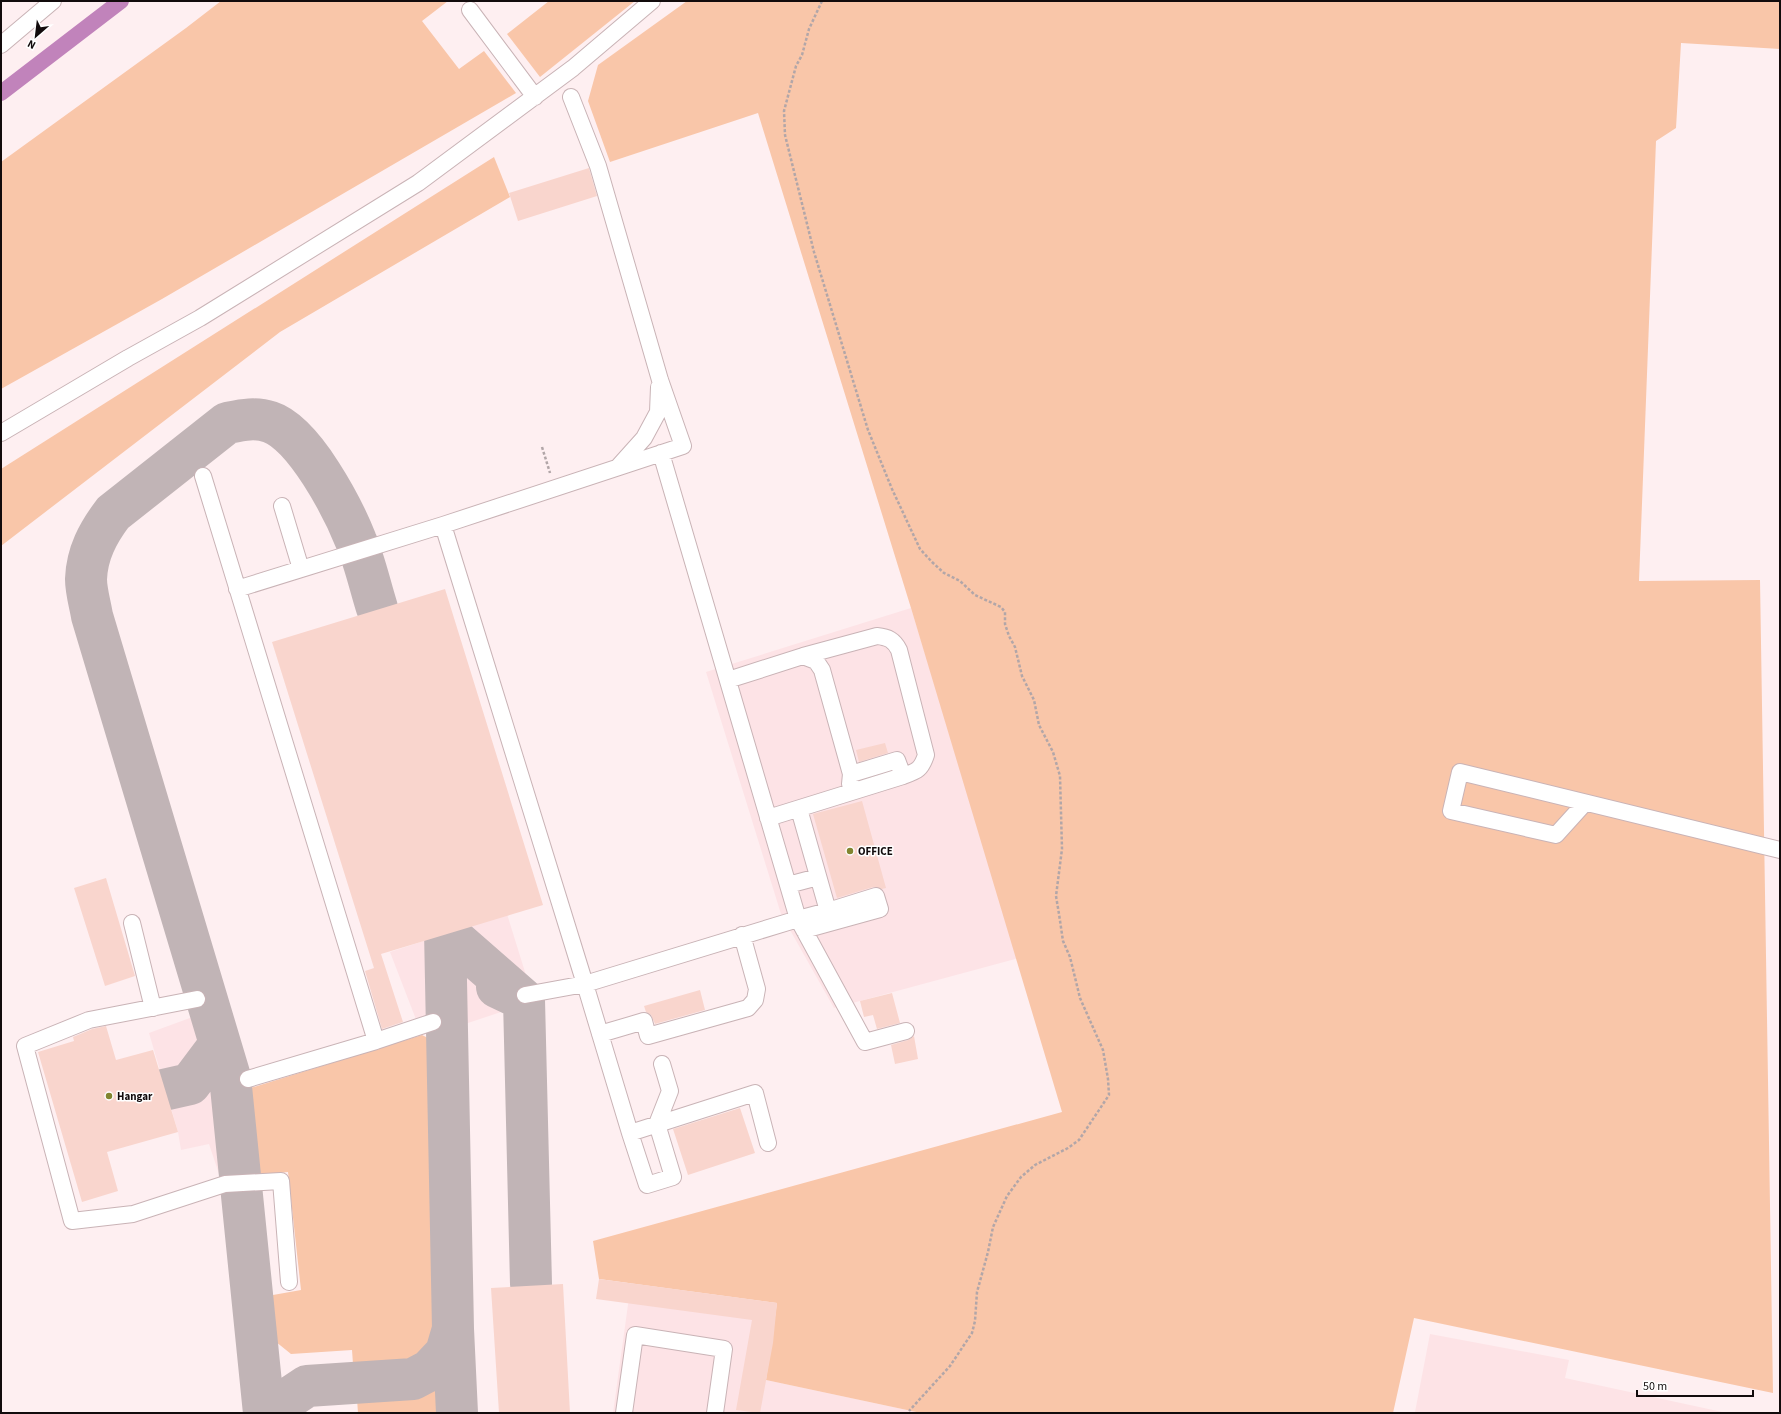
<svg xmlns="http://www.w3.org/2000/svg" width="1781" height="1414" viewBox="0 0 1781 1414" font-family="'Source Sans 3',sans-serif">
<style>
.built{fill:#fde3e6}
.green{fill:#f9c6a9}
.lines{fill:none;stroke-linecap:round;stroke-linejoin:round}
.canal{stroke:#c183bb;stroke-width:16}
.taxiway{stroke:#c1b4b6;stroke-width:42}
.building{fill:#f9d5cd}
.minor-casing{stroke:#c9b3b6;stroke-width:18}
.path{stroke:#b2a6a8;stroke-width:2.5;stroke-dasharray:3 2;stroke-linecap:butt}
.minor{stroke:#fff;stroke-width:16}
.poi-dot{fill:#81852f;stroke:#fff;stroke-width:1.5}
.labels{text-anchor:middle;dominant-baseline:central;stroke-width:3;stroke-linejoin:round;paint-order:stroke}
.poi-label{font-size:11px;font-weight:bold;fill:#120b0c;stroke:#fff;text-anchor:start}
</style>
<rect width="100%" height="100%" fill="#feeff1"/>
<path class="built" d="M 911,608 L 1019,958 L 834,1008 L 781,914 L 706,672 Z
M 507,914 L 534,1001 L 468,1023 L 422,1035 L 390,952 Z
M 198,1015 L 219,1087 L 229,1176 L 220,1177 L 209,1144 L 181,1150 L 178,1132 L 149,1033 Z
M 631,1283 L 777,1303 L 766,1380 L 921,1413 L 613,1413 Z
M 1430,1334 L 1569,1360 L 1565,1378 L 1727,1413 L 1415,1412 Z"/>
<path class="green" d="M 221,1 L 448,1 L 422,21 L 459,69 L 484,51 L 516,93 L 162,299 L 1,389 L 1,162 L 186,28 Z
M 549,1 L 635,1 L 540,77 L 507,34 Z
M 687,1 L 1780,1 L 1780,49 L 1681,43 L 1676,128 L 1656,141 L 1639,581 L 1760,580 L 1773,1393 L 1414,1318 L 1393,1413 L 921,1413 L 766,1380 L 777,1303 L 599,1279 L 593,1241 L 1062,1112 L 911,608 L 758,113 L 610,162 L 588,101 L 598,65 Z
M 494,157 L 510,197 L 280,332 L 1,546 L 1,469 Z
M 422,1035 L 438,1043 L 443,1324 L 439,1323 L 440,1334 L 433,1335 L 434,1349 L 429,1349 L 428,1358 L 417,1359 L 417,1363 L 402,1364 L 402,1368 L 365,1371 L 363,1364 L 353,1364 L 352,1350 L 291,1354 L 265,1333 L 263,1307 L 273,1295 L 301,1290 L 288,1172 L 257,1175 L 246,1166 L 241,1091 Z
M 447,1386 L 449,1413 L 358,1413 L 357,1399 L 366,1391 Z"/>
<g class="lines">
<path class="canal" d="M 1,93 L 121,1"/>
<path class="taxiway" d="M 497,987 L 524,1000 L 531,1284
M 159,1091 L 190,1084 L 220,1044
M 264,1413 L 230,1077 L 92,616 C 90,604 86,591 86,579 C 87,553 98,533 113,513 L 227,423 C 242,420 255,417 270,422 C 304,433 343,508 356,541 C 365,562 370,586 377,608
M 276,1413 L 286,1400 L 307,1386 L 413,1379 L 430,1370 L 446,1353 L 453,1329
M 457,1413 L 453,1329 L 445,931 L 524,1000"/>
</g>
<path class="building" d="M 589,168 L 597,196 L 518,221 L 509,193 Z
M 445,589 L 543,905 L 381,954 L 403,1022 L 382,1029 L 365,971 L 374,968 L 272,642 Z
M 885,743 L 888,753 L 859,762 L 856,750 Z
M 862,801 L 886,888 L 882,889 L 873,887 L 837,898 L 813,814 Z
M 106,878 L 135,976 L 105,986 L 74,888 Z
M 700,990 L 705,1010 L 655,1024 L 651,1015 L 646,1012 L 644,1006 Z
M 892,993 L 900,1023 L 877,1029 L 873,1015 L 864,1017 L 860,1001 Z
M 106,1026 L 116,1060 L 153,1050 L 178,1132 L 107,1152 L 118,1191 L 82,1202 L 38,1052 L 74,1041 L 73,1037 L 92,1029 Z
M 914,1036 L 918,1059 L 895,1064 L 891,1045 L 908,1040 Z
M 740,1108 L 755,1153 L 688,1175 L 673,1129 Z
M 599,1279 L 777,1303 L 773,1343 L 760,1413 L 736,1410 L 752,1320 L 596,1299 Z
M 563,1284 L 570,1413 L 499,1413 L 491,1288 Z"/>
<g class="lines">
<g class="minor-casing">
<path id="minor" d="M 470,10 L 535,97
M 1,45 L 53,1
M 1,433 L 128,358 L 200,318 L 418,183 L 573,68 L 652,1
M 618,467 L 644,438 L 658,412 L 659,387
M 203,476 L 376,1041 L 248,1079
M 282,506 L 301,569
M 443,525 L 585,984 L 798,919 L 661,453
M 237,589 L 443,525 L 683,446 L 660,380 L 598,166 L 571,97
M 803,656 L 816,661 L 822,670 L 851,774 L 850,784
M 728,680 L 803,656 L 877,636 C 888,637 894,640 899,650 L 926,755 C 921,770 917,771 903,776
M 1585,803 L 1556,835 L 1451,811 L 1460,772 L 1780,850
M 799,809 L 828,911 L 876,896 L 880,909 L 804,930
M 768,818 L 903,776 L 897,760 L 851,774
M 788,885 L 818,877
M 828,911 L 798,919 L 865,1042 L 906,1031
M 132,923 L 153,1008
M 525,995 L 585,984 L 630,1133
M 197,999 L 89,1020 L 25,1046 L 72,1221 L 133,1214 L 225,1184 L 281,1181 L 289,1282
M 600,1034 L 644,1021 L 648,1036 L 748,1008 L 755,1000 L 757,989 L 742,935
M 376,1041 L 433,1022
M 662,1064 L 670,1091 L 657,1124 L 673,1177 L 647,1185 L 630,1133 L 755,1093 L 768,1143
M 624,1413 L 635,1335 L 724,1349 L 715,1413"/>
</g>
<path class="path" d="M 822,1 L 809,29 L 802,55 L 796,66 L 784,111 L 785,135 L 814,252 L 868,430 L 892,489 L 920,549 L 932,562 L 944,573 L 960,581 L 975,595 L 1001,607 L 1005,612 L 1005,624 L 1009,636 L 1015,647 L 1022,676 L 1034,700 L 1039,725 L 1053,752 L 1060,776 L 1062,849 L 1056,896 L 1059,914 L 1063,941 L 1070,957 L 1080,998 L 1103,1050 L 1108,1079 L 1109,1095 L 1079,1140 L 1068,1148 L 1035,1165 L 1021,1177 L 1007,1196 L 993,1227 L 988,1252 L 977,1292 L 975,1321 L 972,1333 L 950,1366 L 909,1411
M 542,447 L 550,473"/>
<use href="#minor" class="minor"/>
</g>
<g class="poi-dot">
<circle cx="850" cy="851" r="4"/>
<circle cx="109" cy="1096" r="4"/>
</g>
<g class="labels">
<g class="poi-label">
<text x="858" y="851">OFFICE</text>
<text x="117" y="1096">Hangar</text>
</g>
</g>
<rect width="1781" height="1414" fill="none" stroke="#120b0c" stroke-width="4"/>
<g transform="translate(36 36) rotate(208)" stroke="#ffffff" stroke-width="3" paint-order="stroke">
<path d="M0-3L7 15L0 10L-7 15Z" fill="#120b0c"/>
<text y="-6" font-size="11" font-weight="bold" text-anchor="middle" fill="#120b0c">N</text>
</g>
<path d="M1637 1390v6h116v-6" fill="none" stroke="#120b0c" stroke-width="2"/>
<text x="1643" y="1390" font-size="12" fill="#120b0c" stroke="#ffffff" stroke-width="3" paint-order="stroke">50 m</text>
</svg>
